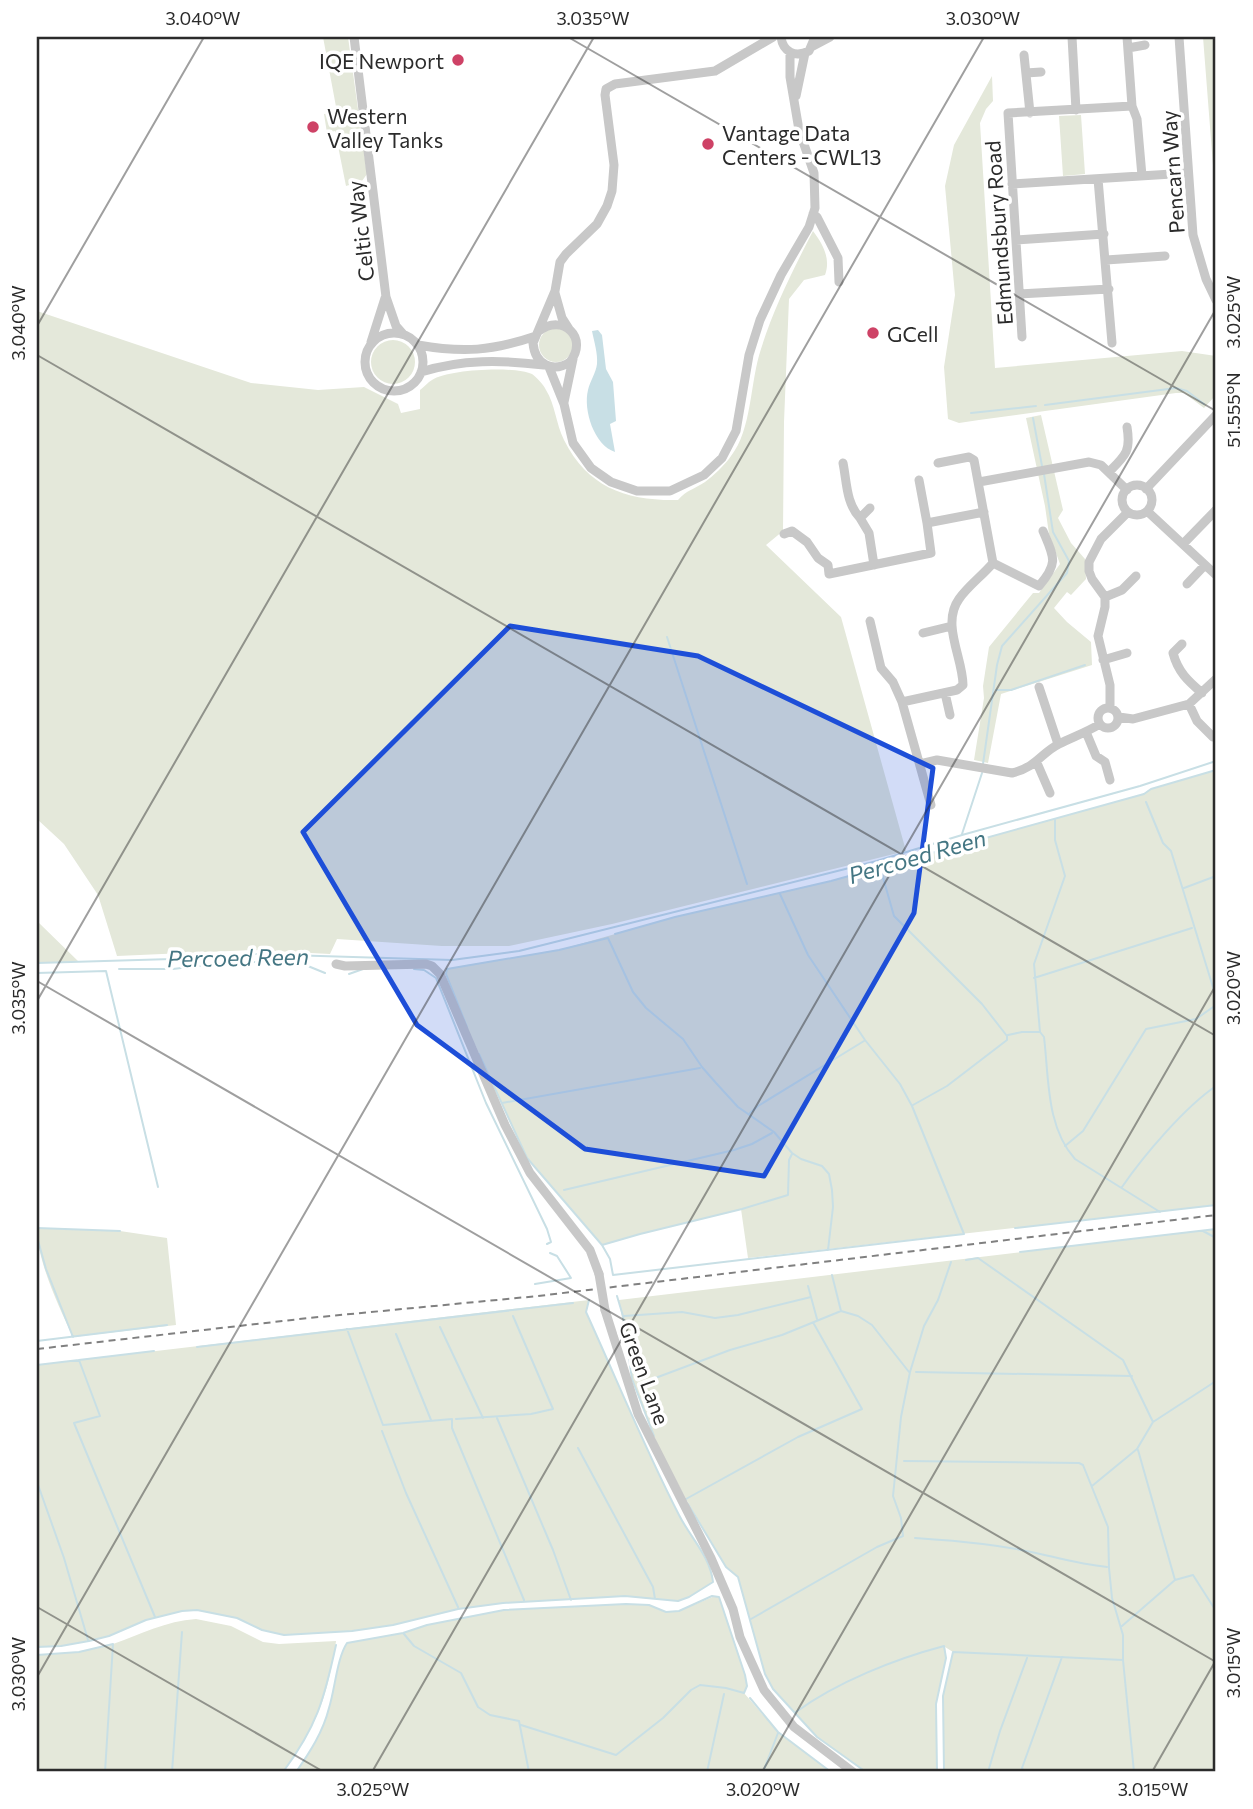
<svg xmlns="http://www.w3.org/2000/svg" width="1253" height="1809" viewBox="0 0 1253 1809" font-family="Commissioner,sans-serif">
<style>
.green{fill:#e4e8da}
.water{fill:#c8dfe5}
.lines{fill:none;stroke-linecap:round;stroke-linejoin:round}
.stream{stroke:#c8dfe5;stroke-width:2}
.minor{stroke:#c8c8c8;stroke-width:9}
.rail{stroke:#808080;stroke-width:2;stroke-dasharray:7 5;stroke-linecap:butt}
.minor-bridge{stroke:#c8c8c8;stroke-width:9}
.marked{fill:#1d4ed8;fill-opacity:0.2;stroke:#1d4ed8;stroke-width:5;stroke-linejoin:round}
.ticks{fill:none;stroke:#2b2b2b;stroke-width:2;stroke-opacity:0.45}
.poi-dot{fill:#ce4266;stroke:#fff;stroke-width:2.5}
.labels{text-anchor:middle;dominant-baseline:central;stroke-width:7;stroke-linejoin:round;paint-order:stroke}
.poi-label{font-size:21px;fill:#2b2b2b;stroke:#fff;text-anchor:start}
.street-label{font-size:21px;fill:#2b2b2b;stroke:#fff}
.water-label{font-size:23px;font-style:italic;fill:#447683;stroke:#fff}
.neatline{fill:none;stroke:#2b2b2b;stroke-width:2.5}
.ticks-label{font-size:18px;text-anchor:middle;fill:#2b2b2b}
</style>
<rect width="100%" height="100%" fill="#fff"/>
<path class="green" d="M 323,37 L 348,37 L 367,174 L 362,181 L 346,186 L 335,131 L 327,133 L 324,114 L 337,112 Z
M 1203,37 L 1216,37 L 1216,204 Z
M 992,76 L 993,101 L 986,109 L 980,123 L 995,368 L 1182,351 L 1216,356 L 1216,395 L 1204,408 L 1184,393 L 1176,393 L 979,420 L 959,423 L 948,419 L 944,367 L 955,295 L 945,186 L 954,145 Z
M 1081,115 L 1085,174 L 1063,176 L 1059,116 Z
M 813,231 C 823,244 831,259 825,275 L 804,280 L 789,299 L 784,422 L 783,531 L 766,545 L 841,617 L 906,851 L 612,924 L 509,946 L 442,946 L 337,939 L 330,954 L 253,950 L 117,956 L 98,895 L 64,844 L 37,819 L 37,311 L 251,383 L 318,390 L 364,387 L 398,404 L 401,413 L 420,409 L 420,390 C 424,387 428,382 432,380 C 449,369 514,366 532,374 C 536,377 544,385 546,390 C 555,404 556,424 564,440 C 588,488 627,501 678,500 C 686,490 695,489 705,482 C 713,476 725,465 731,456 C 752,430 750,381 761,349 C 774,307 793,270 813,231 Z
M539 345a17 17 0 1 1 34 0a17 17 0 1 1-34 0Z
M371 362a22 22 0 1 1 44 0a22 22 0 1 1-44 0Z
M 1041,415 L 1063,510 L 1058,518 L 1071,543 L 1085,559 L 1086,579 L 1071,595 L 1067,592 L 1054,608 L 1067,622 L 1091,642 L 1092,665 L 1001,694 L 988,763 L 974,760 L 984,698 L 983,686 L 989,647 L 1033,593 L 1039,593 L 1060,564 L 1049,534 L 1045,506 L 1026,418 Z
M 1216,770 L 1216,1205 L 748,1258 L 741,1209 L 640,1234 L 602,1245 L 527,1158 L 471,1036 L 446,974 L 447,969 L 559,950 L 675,917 L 831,881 L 1144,794 L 1151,789 Z
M 37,921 L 79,962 L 37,963 Z
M 37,1228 L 120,1231 L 167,1238 L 176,1325 L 73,1337 C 59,1307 37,1261 37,1228 Z
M 1216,1229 L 1216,1772 L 944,1772 L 943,1696 L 953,1652 L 945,1647 L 946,1658 L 936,1704 L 937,1772 L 866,1772 L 817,1737 L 773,1689 L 765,1674 L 738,1577 L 726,1567 L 686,1499 L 659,1448 L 632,1379 L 619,1300 Z
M 589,1300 L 586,1313 C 617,1380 645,1449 679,1515 C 690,1537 710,1556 713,1582 L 689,1597 L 678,1601 L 625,1596 L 503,1603 L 458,1609 L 393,1625 L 352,1631 L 284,1635 L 262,1630 L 237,1618 L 197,1610 L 182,1611 L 146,1620 L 110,1636 L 89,1641 L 61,1646 L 37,1647 L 37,1365 Z
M 715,1596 L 719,1597 L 745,1675 L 747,1686 L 744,1693 L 778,1732 L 831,1772 L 296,1772 C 310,1752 323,1732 329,1708 C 335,1689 337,1658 347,1643 L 403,1633 L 427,1625 L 504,1610 L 626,1604 L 649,1605 L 666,1612 L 679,1611 Z
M 196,1619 L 231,1626 L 263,1642 L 279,1644 L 336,1641 C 335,1652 332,1663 330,1674 C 322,1712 306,1741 283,1772 L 37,1772 L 37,1655 C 62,1654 88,1652 113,1644 C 141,1634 166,1621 196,1619 Z"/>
<path class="water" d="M 598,330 L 602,335 L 606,369 L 613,382 L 616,421 L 610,424 L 615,452 C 594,445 583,410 588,390 C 590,381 596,373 597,364 C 598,354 594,341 592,331 Z"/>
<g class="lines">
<path class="stream" d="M 1045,405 L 1176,388 L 1187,391 L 1204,404
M 971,413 L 1036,406
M 1033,418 L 1042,466
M 667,637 L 747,884
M 996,690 L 1011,690 L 1085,665
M 983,764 L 997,665 L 1002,646 L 1067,573 L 1069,561 L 1053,532 L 1044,474
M 1146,802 L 1163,843 L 1171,851 L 1216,997
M 1055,820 L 1055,840 L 1065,876 L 1034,964 L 1040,1032 L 1044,1037 C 1049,1078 1046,1127 1075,1159 L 1160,1212
M 962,834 L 982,773
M 880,867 L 894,916 L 982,1004 L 1007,1036 L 1007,1040 L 947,1086 L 913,1105
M 1184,888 L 1216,876
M 615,934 L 675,917 L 831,881 L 1144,794 L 1151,789 L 1216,770
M 37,963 L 172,959 L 253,954 L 452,960 L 519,951 L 877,861 L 962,835 L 1140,786 L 1216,761
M 119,969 L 173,969 L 222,963 L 259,962 L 303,964 L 325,973
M 414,969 L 424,970 L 436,978 L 486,1103 L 547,1229 L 551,1242 L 547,1244
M 37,973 L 106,971 L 158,1187
M 349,974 L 363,969
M 1034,978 L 1192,928
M 467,1027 L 446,974 L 447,969 L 559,950 L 608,938 L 633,992 L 646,1008 L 683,1039 L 702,1067 L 716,1083 L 738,1107 L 774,1132 L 792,1153 L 801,1159 L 822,1166 L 829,1174 L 832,1190 L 833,1207 L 828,1250
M 1008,1035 L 1022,1032 L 1040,1032
M 479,1054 L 527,1158 L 602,1245 L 610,1259 L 613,1275 L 964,1234 L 912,1106 L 900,1084 L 865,1040 L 808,955 L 780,894
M 502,1103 L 700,1068
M 750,1113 L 758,1106 L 864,1041
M 1065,1146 L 1083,1131 L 1146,1029 L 1196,1019 L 1216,1005
M 1122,1187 C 1144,1155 1185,1107 1216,1086
M 564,1190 L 734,1150 L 752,1144 L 772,1133
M 37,1228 L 120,1231
M 1015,1228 L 1216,1205
M 1203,1231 L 1216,1238
M 37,1237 L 46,1269 L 73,1337
M 602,1245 L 640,1234 L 742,1209 L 788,1195 L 789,1160 L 792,1154
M 1020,1252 L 1216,1229
M 966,1260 L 978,1258 L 1123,1360 L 1153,1422
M 832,1275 L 841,1311
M 535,1284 L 571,1278 L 557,1256 L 550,1253
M 808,1286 L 817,1319
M 617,1296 L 623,1316 L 632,1379 L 654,1436
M 624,1316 L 682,1312 L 715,1318 L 738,1315 L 811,1297
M 440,1327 L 483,1418
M 347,1329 L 383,1425 L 452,1419 L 452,1428 L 524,1600
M 396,1334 L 431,1420
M 37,1341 L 167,1325
M 197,1347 L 573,1303
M 79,1360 L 100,1416 L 74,1423 L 155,1617
M 37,1365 L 154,1351
M 916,1372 L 1132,1376
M 642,1383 L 730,1350 L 782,1335 L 841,1311 L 858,1316 L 872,1325 L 909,1372
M 497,1418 L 553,1550 L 571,1600
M 456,1419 L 531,1414 L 553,1409 L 513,1316
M 382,1431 L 406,1493 L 458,1607
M 578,1448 L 653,1587 L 655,1599
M 1138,1450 L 1175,1580
M 904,1461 L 1079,1463 L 1083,1465 L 1108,1527 L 1109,1568 L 1112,1598 L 1123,1635 L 1123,1660 L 1134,1772
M 37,1482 L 64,1558 L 88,1640
M 1092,1486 L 1137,1449 L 1153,1422 L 1216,1381
M 686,1499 L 798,1437 L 862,1409 L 814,1324
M 688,1504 L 726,1567 L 738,1577 L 765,1674 L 773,1689 L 817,1737 L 866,1772
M 915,1538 C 960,1541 1006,1545 1049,1556 C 1070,1561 1086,1565 1107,1567
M 751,1619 L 877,1547 L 903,1536 L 901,1518 L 893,1496 L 901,1417 L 910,1372 L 924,1326 L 938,1300 L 951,1262
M 1122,1626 L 1175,1580 L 1193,1575 L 1216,1611
M 404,1634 L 414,1646 L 461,1673 L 478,1707 L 490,1715 L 519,1721 L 529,1772
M 37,1647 L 61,1646 L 89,1641 L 109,1636 L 146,1620 L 182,1611 L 197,1610 L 237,1618 L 262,1630 L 284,1635 L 352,1631 L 393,1625 L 458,1609 L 503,1603 L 625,1596 L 678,1601 L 689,1597 L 713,1582 C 710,1556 690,1537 679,1515 C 645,1449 617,1380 586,1312 L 589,1300
M 37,1655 L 79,1652 L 113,1644 L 105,1772
M 750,1698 L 778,1732 L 831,1772
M 796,1712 C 837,1682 895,1659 944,1646 L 946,1658 L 936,1704 L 937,1772
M 172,1772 L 182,1632
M 283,1772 C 317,1726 324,1700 336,1645
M 296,1772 C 310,1752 323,1732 329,1708 C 335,1689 337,1658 347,1643 L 403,1633 L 427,1625 L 504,1610 L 626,1604 L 649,1605 L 666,1612 L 679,1611 L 712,1596 L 719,1597 L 745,1675 L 747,1686 L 744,1693 L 726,1688 L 700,1685 L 691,1690 L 663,1718 L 616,1755 L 521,1725
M 707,1772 L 724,1694
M 763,1772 L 778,1733
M 944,1772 L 943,1696 L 953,1652 L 1123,1660
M 988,1772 L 1000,1731 L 1027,1658
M 1024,1772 L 1022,1768 L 1062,1657"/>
<path class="minor" d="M 354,37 L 386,297 L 396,326 L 403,334
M 781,37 C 783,52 795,58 809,51 L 815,37
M 1072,37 L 1076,110
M 1127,37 L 1132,106
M 1179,37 L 1193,235 L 1206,279 L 1216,300
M 813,46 L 830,37
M 1128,48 L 1145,45
M 1024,55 L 1030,113
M 1026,73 L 1041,72
M 796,96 L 805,53
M 1098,179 L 1112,343
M 1012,184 L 1188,173
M 813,214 L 817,217 L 838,258 L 839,282
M 1016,240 L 1104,234
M 1106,260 L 1165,256
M 555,293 L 562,318 L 569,329
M 1019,294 L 1109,289
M 539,331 C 563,313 589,338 570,362 C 553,373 535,365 533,343 L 555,291 L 560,262 L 566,254 L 597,224 L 607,206 L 612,191 L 614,165 L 605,95 L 606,89 L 615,84 L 715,71 L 773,37
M365 362a29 29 0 1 1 58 0a29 29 0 1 1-58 0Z
M 1022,337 L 1008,113 L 1132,106 L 1137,119 L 1142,176
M 371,342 L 385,298
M 418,345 C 463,353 492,351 536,336
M 549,367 L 564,404 L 573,443 L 591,468 L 611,482 L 637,491 L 670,491 L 704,475 L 722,458 L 736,431 L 749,355 L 760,320 L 781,275 L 809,227 L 815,208 L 814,173 L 799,130 L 790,77 L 790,53
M 421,372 C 462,359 502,360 544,365
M 564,402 L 573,359
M 843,463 C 847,483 846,503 860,518
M 1109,472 C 1126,455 1131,451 1127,427
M 919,480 L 927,523
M 979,482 L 1089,462 L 1101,465 L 1127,490
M1122 500a15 15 0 1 1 30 0a15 15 0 1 1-30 0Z
M 1146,489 L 1216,415
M 870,508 L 860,518 L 869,533 L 874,565
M 1147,511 L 1216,575
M 784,534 L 792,531 L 807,542 L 818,558 L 828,565 L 829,574 L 931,553 L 927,523 L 984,512
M 1183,544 L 1216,510
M 993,563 L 1039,586 C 1059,563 1054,557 1043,531
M 1187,584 L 1205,565
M 1105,597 L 1122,590 L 1136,576
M 870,621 L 881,668 L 893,682 L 902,702 L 931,805
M 923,633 L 952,626
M 1182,644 L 1173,653 C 1178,672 1188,681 1202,693
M 1103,660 L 1127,653
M 1039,687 L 1058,744
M 945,693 L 950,715
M 902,702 L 957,690 L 963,685 C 963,658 941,624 959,599 C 968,586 982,576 993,563 L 974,460 L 969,457 L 938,463
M 1189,704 L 1197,721 L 1213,737
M 1110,707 L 1110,685 L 1098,636 L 1105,607 L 1105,597 L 1092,579 L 1089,571 L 1089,562 L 1101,539 L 1128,512
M1098 718a10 10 0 1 1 20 0a10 10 0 1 1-20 0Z
M 1119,717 L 1133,719 L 1189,704 L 1216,679
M 1086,732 L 1096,756 L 1105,762 L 1110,780
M 1037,763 L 1050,793
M 920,764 L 937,760 L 1012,773 C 1037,767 1041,753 1059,744 C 1073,737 1087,732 1100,724
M 336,964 L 345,966 L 426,964 L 432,966 L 440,974 L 505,1125 L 530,1173 L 590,1250 L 599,1274
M 605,1310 L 638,1414 L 711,1558 L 733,1609 L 740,1637 L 764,1690 L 794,1727 L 853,1772"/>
<path class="rail" d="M 37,1349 L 309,1318 L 538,1296 L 1216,1215"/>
<path class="minor-bridge" d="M 599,1274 L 605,1310"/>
</g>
<path class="marked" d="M 510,626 L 698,656 L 933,768 L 914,913 L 764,1176 L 585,1149 L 417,1025 L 303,832 Z"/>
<path class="ticks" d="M 568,37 L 1216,411M 37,326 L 204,37M 37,355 L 1216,1036M 37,981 L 1216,1662M 37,1001 L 594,37M 37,1607 L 324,1772M 37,1677 L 984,37M 372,1772 L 1216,309M 762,1772 L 1216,985M 1152,1772 L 1216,1660"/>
<g class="poi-dot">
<circle cx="458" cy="60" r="7"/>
<circle cx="313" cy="127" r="7"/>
<circle cx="708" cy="144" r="7"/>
<circle cx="873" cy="333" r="7"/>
</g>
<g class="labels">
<g class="poi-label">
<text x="444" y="60" text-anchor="end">IQE Newport</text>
<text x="327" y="115">Western<tspan x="327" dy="24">Valley Tanks</tspan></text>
<text x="722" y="132">Vantage Data<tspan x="722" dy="24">Centers - CWL13</tspan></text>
<text x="887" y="333">GCell</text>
</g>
<g class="street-label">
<text transform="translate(1172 172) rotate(-94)">Pencarn Way</text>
<text transform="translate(360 231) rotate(-97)">Celtic Way</text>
<text transform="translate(998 233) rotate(-94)">Edmundsbury Road</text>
<text transform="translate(645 1373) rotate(70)">Green Lane</text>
</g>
<g class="water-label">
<text transform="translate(917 856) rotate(-16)">Percoed Reen</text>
<text transform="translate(238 957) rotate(-1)">Percoed Reen</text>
</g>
</g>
<rect width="1253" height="1809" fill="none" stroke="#ffffff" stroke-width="77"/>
<rect x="38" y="38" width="1176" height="1732" class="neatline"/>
<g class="ticks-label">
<text x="203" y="25">3.040°W</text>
<text x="593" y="25">3.035°W</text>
<text x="983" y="25">3.030°W</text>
<text transform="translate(1234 312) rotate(-90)" y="6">3.025°W</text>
<text transform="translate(19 323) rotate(-90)" y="6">3.040°W</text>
<text transform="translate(1234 410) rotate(-90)" y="6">51.555°N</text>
<text transform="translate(1234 988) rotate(-90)" y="6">3.020°W</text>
<text transform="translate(19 998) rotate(-90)" y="6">3.035°W</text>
<text transform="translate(1234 1663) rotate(-90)" y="6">3.015°W</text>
<text transform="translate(19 1674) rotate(-90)" y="6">3.030°W</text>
<text x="373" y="1796">3.025°W</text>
<text x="763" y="1796">3.020°W</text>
<text x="1153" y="1796">3.015°W</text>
</g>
</svg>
